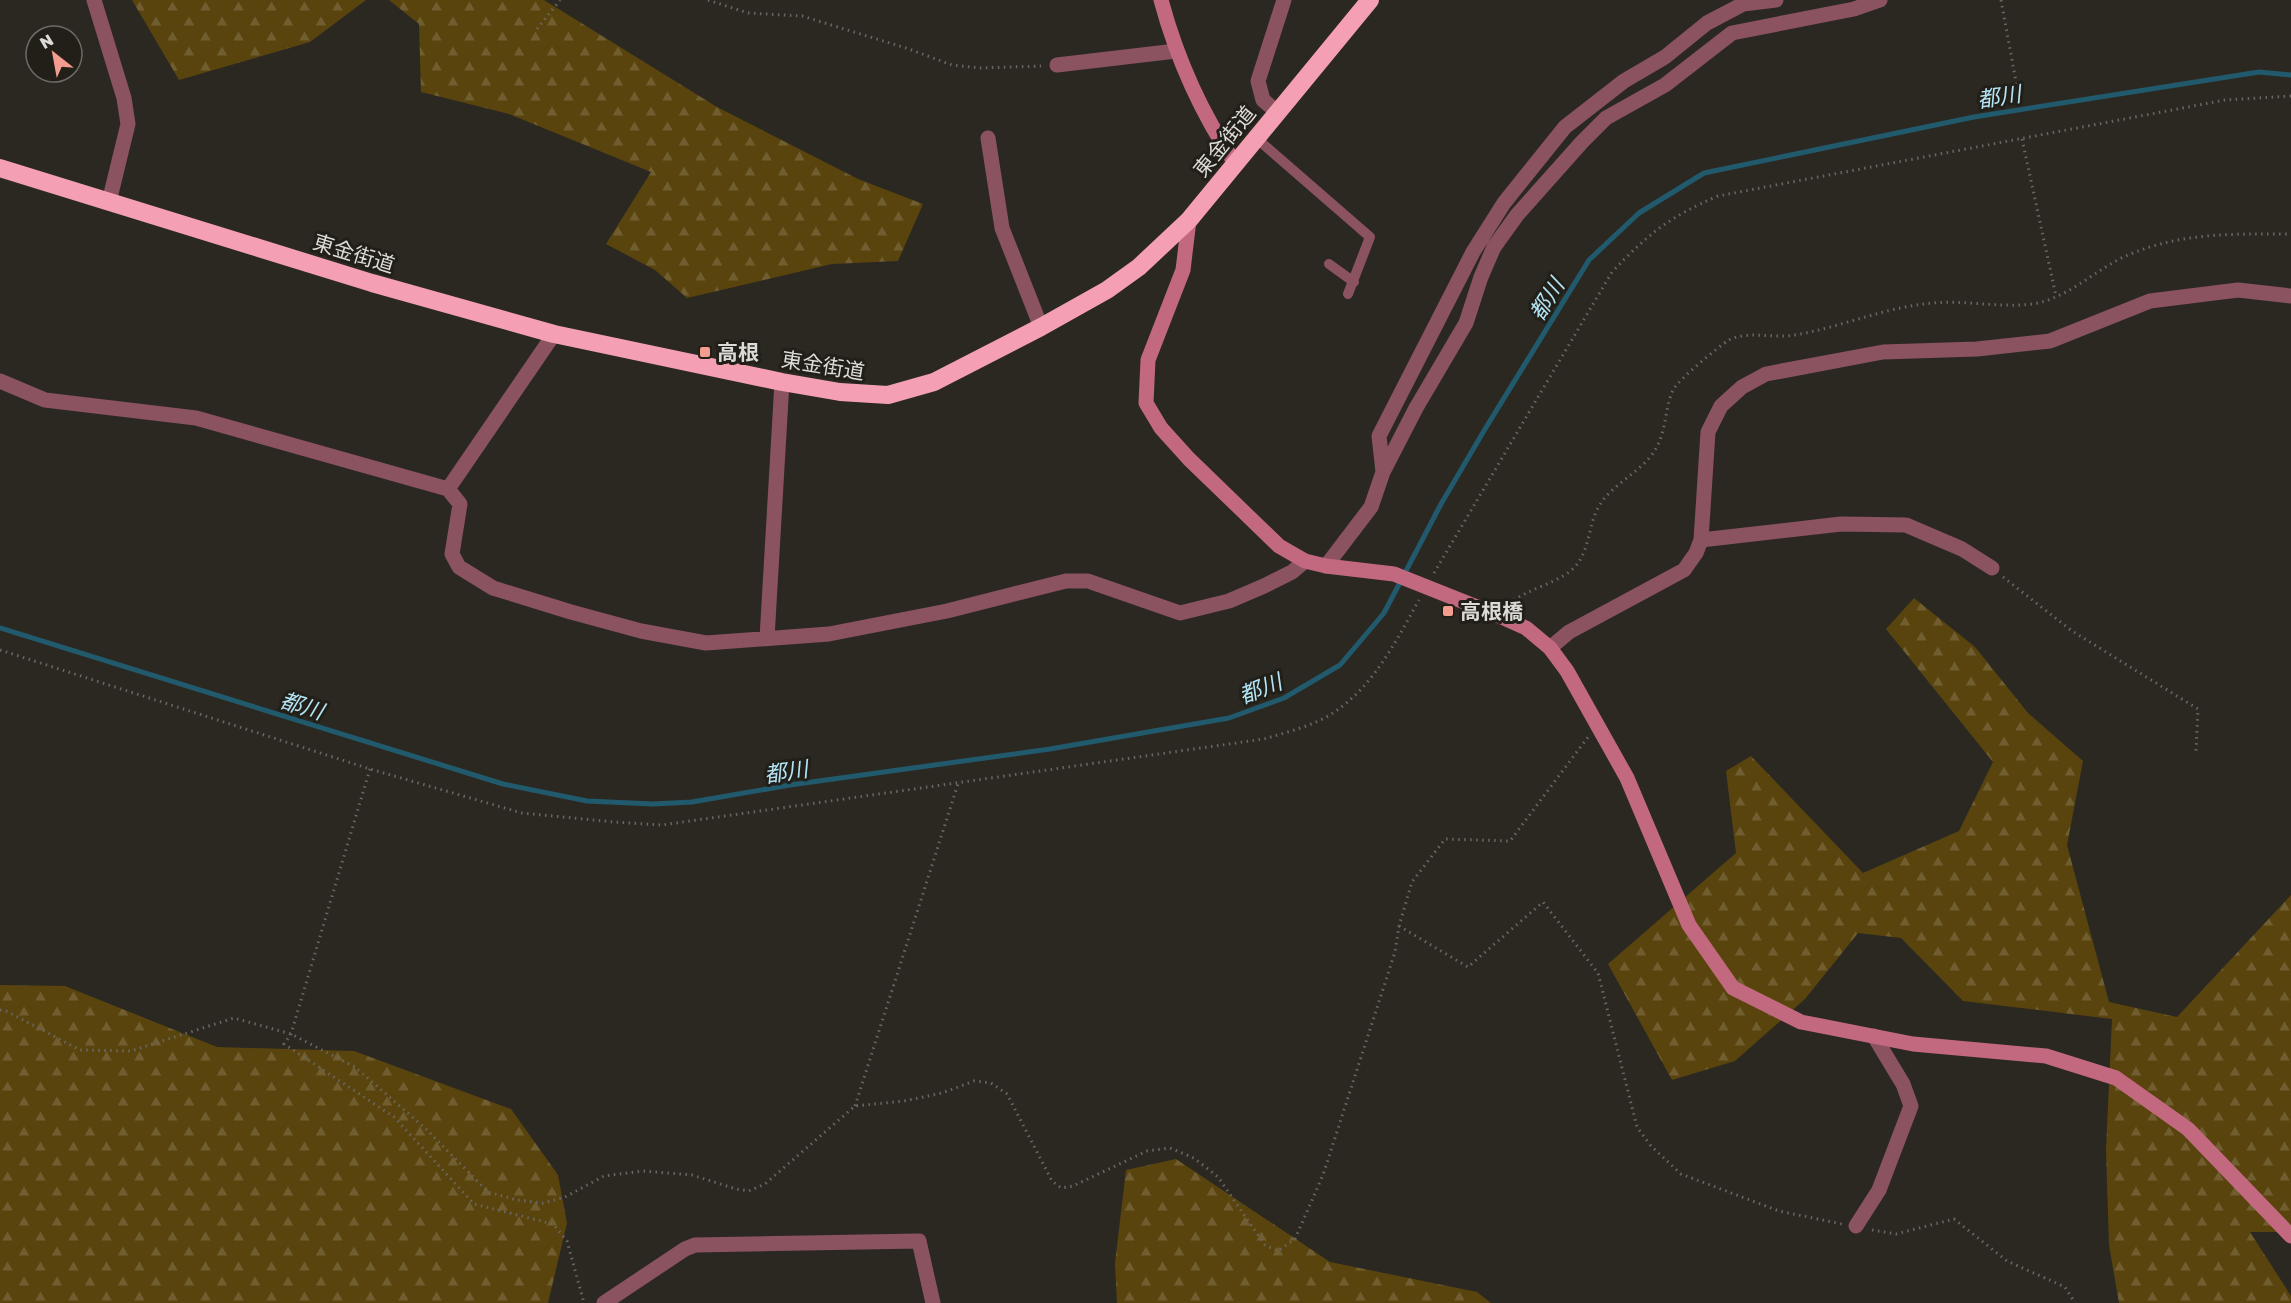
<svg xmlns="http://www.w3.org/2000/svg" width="2291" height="1303" viewBox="0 0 2291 1303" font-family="'Golos Text','Noto Sans JP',sans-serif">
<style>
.forest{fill:url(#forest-firs)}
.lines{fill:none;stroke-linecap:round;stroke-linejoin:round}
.stream{stroke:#215a6c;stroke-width:5}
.path{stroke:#6a6762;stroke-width:3;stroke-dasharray:1.5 4.5;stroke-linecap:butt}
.lane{stroke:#8b5360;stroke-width:10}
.street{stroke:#8b5360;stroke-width:15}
.secondary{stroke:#c2697f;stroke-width:15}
.highway{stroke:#f4a0b2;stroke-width:18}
.poi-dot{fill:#f59c90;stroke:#211f18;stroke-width:2}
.labels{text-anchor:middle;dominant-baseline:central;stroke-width:6;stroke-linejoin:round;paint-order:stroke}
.street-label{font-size:21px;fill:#dddbd7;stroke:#211f18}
.poi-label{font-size:21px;font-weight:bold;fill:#dddbd7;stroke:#211f18;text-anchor:start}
.water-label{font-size:22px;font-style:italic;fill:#b3e4f5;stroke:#211f18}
</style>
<defs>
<pattern id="forest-firs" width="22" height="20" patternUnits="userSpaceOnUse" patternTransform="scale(1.5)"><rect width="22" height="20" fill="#59440e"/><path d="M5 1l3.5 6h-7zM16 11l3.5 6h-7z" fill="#705e30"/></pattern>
</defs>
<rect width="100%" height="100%" fill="#2b2822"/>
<path class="forest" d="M 132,0 L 366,0 L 310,42 L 179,80 Z
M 389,0 L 544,0 L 717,107 L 858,179 L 923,204 L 898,261 L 832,264 L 687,298 L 655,270 L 606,244 L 651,172 L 509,114 L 421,92 L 419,24 Z
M 1914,598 L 1975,647 L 2028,713 L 2083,761 L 2067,845 L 2109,1002 L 2177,1017 L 2291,895 L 2291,1232 L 2250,1232 L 2291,1296 L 2291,1303 L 2119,1303 L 2109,1245 L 2106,1150 L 2112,1019 L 1963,1001 L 1901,938 L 1858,933 L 1805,999 L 1735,1061 L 1672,1080 L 1608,964 L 1736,853 L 1726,771 L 1751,756 L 1863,873 L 1959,831 L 1993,762 L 1886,629 Z
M 0,985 L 65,986 L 217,1047 L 354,1051 L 511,1109 L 558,1175 L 567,1223 L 548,1303 L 0,1303 Z
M 1176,1159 L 1330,1262 L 1477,1292 L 1491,1303 L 1117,1303 L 1115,1263 L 1126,1170 Z"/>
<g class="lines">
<path class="stream" d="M 0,628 L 503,784 L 587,801 L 653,804 L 692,802 L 790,785 L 1050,749 L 1229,718 L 1284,698 L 1340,665 L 1384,613 L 1441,504 L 1485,429 L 1589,260 L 1639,213 L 1704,173 L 1974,117 L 2259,72 L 2291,75"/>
<path class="path" d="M 708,0 L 748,13 L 802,16 L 906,48 L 952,65 L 981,68 L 1041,66
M 2001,0 L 2019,98
M 537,29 L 560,0
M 2022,139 L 2056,296
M 1434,573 L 1612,272 C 1648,234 1669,217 1718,196 L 2225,100 L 2291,96
M 2003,577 L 2072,631 L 2198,709 L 2196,751
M 1509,604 C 1527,588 1565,582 1578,563 C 1590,546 1589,523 1599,506 C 1612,485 1635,475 1650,457 C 1668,435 1663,412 1673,390 C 1677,381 1719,346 1729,340 C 1749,330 1774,339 1795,335 C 1842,327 1885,307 1933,303 C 1965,300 1999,308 2032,304 C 2068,299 2097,268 2128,255 C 2183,232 2233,234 2291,234
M 0,650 L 370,769 L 522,813 L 614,822 L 662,825 L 1264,739 C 1287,732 1313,726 1333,713 C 1374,686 1396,641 1419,600
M 370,769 L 291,1034 L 284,1044 L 394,1117 L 474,1204 L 553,1224 L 567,1241 L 584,1303
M 1399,926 L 1468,967 L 1543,902 L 1598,973 L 1637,1127 L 1651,1146 L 1681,1174 L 1779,1211 L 1842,1224
M 0,1010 L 6,1011 L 80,1050 L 131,1051 L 234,1018 L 291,1034 L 355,1067 L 426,1129 L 488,1192 L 517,1200 L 543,1203 L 565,1197 L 604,1176 L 643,1171 L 692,1175 L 736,1189 L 749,1191 L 765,1184 L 855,1106 L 904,1101 L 942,1093 L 974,1081 L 991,1083 L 1007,1094 L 1052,1181 L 1061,1188 L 1073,1186 L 1147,1151 L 1170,1148 L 1194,1158 L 1218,1177 L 1265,1245 L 1278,1251 L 1295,1239 L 1323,1175 L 1395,952 L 1399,926 L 1412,882 L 1445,839 L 1510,841 L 1588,737
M 855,1106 L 958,784
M 1872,1230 L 1896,1234 L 1954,1219 L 2007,1261 L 2065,1287 L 2075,1303"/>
<path class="lane" d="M 1256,138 L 1370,237 L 1348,294
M 1329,264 L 1354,282"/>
<path class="street" d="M 94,0 L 124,98 L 128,124 L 109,202
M 1057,65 L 1176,51
M 1277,112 L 1263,100 L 1258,81 L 1284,0
M 988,138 L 1002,228 L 1041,327
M 0,381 L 45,400 L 196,418 L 448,489 L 460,504 L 452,554 L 459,567 L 493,588 L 571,612 L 641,631 L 706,643 L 829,634 L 947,611 L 1066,581 L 1088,581 L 1180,613 L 1229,601 L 1264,586 L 1292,572 L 1305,561
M 1383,472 L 1379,436 L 1473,252 L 1504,203 L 1565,127 L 1624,81 L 1665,57 L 1707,23 L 1743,4 L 1776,0
M 448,489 L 554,334
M 1701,540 L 1841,524 L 1906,525 L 1962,549 L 1992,568
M 1326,566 L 1371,507 L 1383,472 L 1416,408 L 1466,323 L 1481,277 L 1494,247 L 1517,215 L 1582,142 L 1606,118 L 1665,85 L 1732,33 L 1854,9 L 1880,0
M 767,638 L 782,382
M 1550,648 L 1569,632 L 1684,570 L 1696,553 L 1701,540 L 1708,432 L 1721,406 L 1742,387 L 1766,374 L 1883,352 L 1977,349 L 2050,341 L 2150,301 L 2238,290 L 2291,296
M 1856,1226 L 1879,1190 L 1911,1106 L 1903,1084 L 1874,1036
M 604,1303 L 685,1249 L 695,1245 L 919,1241 L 933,1303"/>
<path class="secondary" d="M 1161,0 C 1177,59 1201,113 1235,163
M 1189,220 L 1183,270 L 1148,360 L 1146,403 L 1161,428 L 1189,459 L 1279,546 L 1305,561 L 1326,566 L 1394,574 L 1497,615 L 1526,628 L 1550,648 L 1567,671 L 1627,778 L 1689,925 L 1733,988 L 1801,1022 L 1913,1044 L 2046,1056 L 2116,1078 L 2188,1129 L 2291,1236"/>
<path class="highway" d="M 0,168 L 372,283 L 554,334 L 782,382 L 840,392 L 888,395 L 934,382 L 1041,327 L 1107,290 L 1139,267 L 1189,220 L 1370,0"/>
</g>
<g class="poi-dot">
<rect x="699" y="346" width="12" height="12" rx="3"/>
<rect x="1442" y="605" width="12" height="12" rx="3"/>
</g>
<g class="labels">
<g class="street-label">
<text transform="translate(1224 141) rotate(-51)">東金街道</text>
<text transform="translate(354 253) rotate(17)">東金街道</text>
<text transform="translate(823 365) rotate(9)">東金街道</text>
</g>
<g class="poi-label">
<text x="717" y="352">高根</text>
<text x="1460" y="611">高根橋</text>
</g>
<g class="water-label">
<text transform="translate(1999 96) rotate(-9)">都川</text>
<text transform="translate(1546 299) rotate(-58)">都川</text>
<text transform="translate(1260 688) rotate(-22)">都川</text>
<text transform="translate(302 705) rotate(17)">都川</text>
<text transform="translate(786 771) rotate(-9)">都川</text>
</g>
</g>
<g transform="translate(54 54) rotate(329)"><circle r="28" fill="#211f18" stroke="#6c6a64" stroke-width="1.5"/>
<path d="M0-4.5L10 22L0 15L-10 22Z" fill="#f59c90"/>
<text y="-9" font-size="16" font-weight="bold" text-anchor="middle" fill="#dddbd7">N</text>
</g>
</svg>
